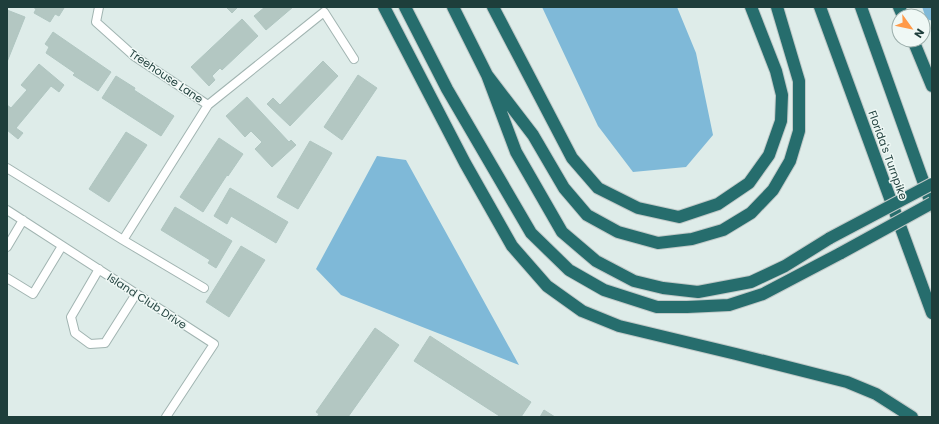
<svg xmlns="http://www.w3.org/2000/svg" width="939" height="424" viewBox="0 0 939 424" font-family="Poppins,sans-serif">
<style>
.water{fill:#7fb9d8}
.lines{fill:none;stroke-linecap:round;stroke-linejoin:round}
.canal{stroke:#7fb9d8;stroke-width:15}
.building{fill:#b3c7c2;stroke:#b0c6c1}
.service-casing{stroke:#a1b4b1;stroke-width:10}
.motorway-casing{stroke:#c0c9c8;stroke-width:14}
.service{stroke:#fff;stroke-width:8}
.motorway{stroke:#266d6d;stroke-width:12}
.motorway-bridge-casing{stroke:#c0c9c8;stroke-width:14;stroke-linecap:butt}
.motorway-bridge{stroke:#266d6d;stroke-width:12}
.labels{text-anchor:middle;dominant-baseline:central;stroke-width:3;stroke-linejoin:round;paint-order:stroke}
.street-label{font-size:11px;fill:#1e3e3b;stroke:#eff8f5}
</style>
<rect width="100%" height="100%" fill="#deece9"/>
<path class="water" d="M 542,7 L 677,7 L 696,53 L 713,135 L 686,167 L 633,172 L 598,126 Z
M 377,156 L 406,160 L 519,365 L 341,295 L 316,269 Z"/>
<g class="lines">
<path class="canal" d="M 930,7 L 932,13"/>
</g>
<path class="building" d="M 33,7 L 62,7 L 64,8 L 59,16 L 55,14 L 50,22 L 34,13 L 36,9 Z
M 226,7 L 238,7 L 232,13 Z
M 265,7 L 293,7 L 266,30 L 254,16 Z
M 7,10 L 25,17 L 7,62 Z
M 242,19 L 258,36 L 222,70 L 220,68 L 212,76 L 215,80 L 209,86 L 191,67 Z
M 53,32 L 111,72 L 98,91 L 73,75 L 75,73 L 46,53 L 49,47 L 45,44 Z
M 323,61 L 338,76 L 290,126 L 267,104 L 273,98 L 280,105 Z
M 39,64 L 64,85 L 59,92 L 51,86 L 16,128 L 23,133 L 18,139 L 7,130 L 7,105 L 11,108 L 27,90 L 21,85 Z
M 358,75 L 377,88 L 342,140 L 324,127 Z
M 116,76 L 135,88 L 134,90 L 174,116 L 161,136 L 102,98 Z
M 247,97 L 289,142 L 291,140 L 296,145 L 272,167 L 255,149 L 262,142 L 251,131 L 245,137 L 226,116 Z
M 126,132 L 147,145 L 109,202 L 89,189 Z
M 219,138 L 243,154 L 228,176 L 227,175 L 203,212 L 180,197 Z
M 310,141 L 332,153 L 298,209 L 277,197 Z
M 230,188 L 288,222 L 276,243 L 231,216 L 227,224 L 214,216 Z
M 175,207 L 232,241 L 216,268 L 208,263 L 210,260 L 161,230 Z
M 241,246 L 265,260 L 229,317 L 206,302 Z
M 375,328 L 399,345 L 348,417 L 317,417 L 319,414 L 316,412 Z
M 430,336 L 531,402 L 521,417 L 501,417 L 414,361 Z
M 544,410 L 555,417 L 540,417 Z"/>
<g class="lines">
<g class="service-casing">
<path id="service" d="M 99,7 L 96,22 L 134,56 L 208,105 L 324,12 L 354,59
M 7,168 L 123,240
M 7,210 L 214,344 L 166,417
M 7,247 L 23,220
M 99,269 L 71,317 L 75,333 L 90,344 L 105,343 L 136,294
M 7,278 L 33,294 L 62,246
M 204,288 L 123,240 L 208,105"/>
</g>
<g class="motorway-casing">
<path id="motorway" d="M 384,7 L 465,163 L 512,246 L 547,286 L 582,311 L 619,326 L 736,354 L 847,382 L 876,394 L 912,417
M 405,7 L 447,89 L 531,233 L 569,270 L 604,290 L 657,307 L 687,307 L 729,305 L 763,294 L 841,253
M 453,7 L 487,75 L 516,152 L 562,232 L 596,261 L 634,281 L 663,288 L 698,292 L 751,282 L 785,266 L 830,238
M 493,7 L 572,158 L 598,188 L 638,208 L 679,217 L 718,204 L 749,183 L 769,155 L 781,121 L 782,95 L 776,71 L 751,7
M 820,7 L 932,313
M 861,7 L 932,206
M 899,7 L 903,16
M 913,40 L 932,86
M 487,75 L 533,135 L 564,188 L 587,215 L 618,232 L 658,243 L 692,239 L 723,230 L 751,213 L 773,190 L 790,161 L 799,131 L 799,81 L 777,7"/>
</g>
<use href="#service" class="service"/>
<use href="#motorway" class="motorway"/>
<g class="motorway-bridge-casing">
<path id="motorway-bridge" d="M 830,238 L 932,184
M 841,253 L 932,203"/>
</g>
<use href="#motorway-bridge" class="motorway-bridge"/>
</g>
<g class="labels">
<g class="street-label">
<text transform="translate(166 76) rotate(34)">Treehouse Lane</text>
<text transform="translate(888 155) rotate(70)">Florida's Turnpike</text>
<text transform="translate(147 301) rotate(33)">Island Club Drive</text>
</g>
</g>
<rect width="939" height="424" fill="none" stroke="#1e3e3b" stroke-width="16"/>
<g transform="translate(911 28) rotate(123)"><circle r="19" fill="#eff8f5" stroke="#9baeab"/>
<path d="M0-3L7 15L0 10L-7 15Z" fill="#ff9a49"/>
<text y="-6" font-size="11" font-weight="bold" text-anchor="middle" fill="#1e3e3b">N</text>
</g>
</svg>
